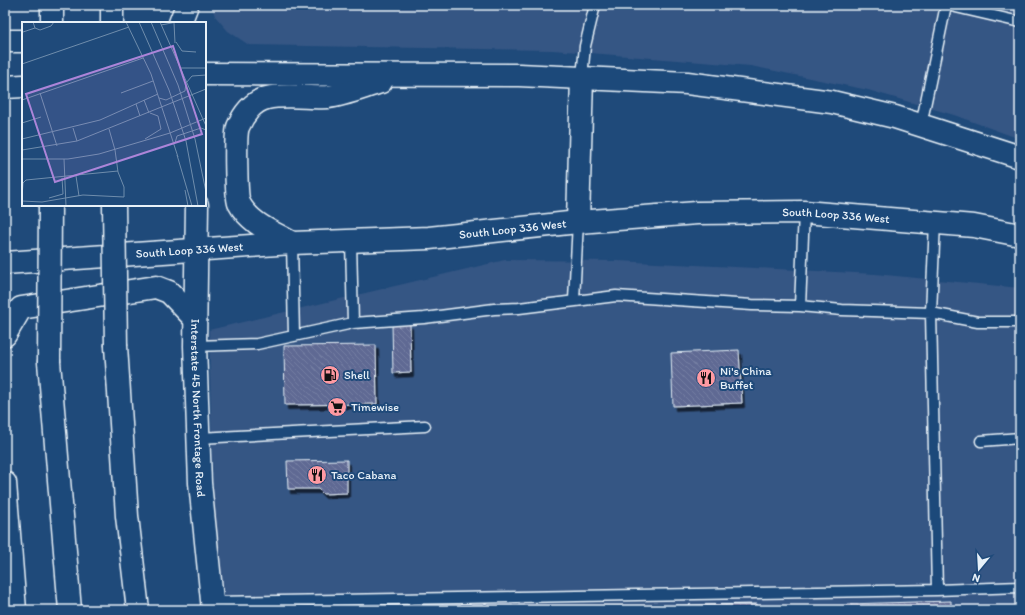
<svg xmlns="http://www.w3.org/2000/svg" width="1025" height="615" viewBox="0 0 1025 615" font-family="Itim,sans-serif">
<style>
.built{fill:#365684}
.building{fill:url(#building-back-hatch);stroke:#e8f1f8;filter:url(#shadow)}
.lines{fill:none;stroke-linecap:round;stroke-linejoin:round}
.lane-casing{stroke:#e8f1f8;stroke-width:13}
.secondary-casing{stroke:#e8f1f8;stroke-width:25}
.primary-casing{stroke:#e8f1f8;stroke-width:25}
.highway-casing{stroke:#e8f1f8;stroke-width:25}
.lane{stroke:#1f4a7a;stroke-width:10}
.secondary{stroke:#1f4a7a;stroke-width:22}
.primary{stroke:#1f4a7a;stroke-width:22}
.highway{stroke:#1f4a7a;stroke-width:22}
.highway-bridge-casing{stroke:#e8f1f8;stroke-width:25;stroke-linecap:butt}
.highway-bridge{stroke:#1f4a7a;stroke-width:22}
.labels{text-anchor:middle;dominant-baseline:central;stroke-width:4;stroke-linejoin:round;paint-order:stroke}
.street-label{font-size:12px;fill:#e8f1f8;stroke:#1f4a7a}
.poi-label{font-size:12px;fill:#e8f1f8;stroke:#1f4a7a;text-anchor:start}
.inset-road{fill:none;stroke:#6f8dac;stroke-width:1}
.view{fill:#ac85d9;fill-opacity:0.15;stroke:#ac85d9;stroke-width:2}
.inset-edge{fill:none;stroke:#e8f1f8;stroke-width:2}
</style>
<defs>
<pattern id="building-back-hatch" width="6" height="6" patternUnits="userSpaceOnUse"><rect width="6" height="6" fill="#5e6993"/><path d="M-1 5l2 2M0 0l6 6M5-1l2 2" fill="none" stroke="#757fa3"/></pattern>
<filter id="shadow"><feDropShadow dx="2.5" dy="4.5" stdDeviation="0" flood-color="#0009"/></filter>
</defs>
<rect width="100%" height="100%" fill="#1f4a7a"/>
<filter id="ink" filterUnits="userSpaceOnUse"><feTurbulence type="fractalNoise" baseFrequency=".025" numOctaves="2"/><feDisplacementMap in="SourceGraphic" scale="8" xChannelSelector="R" yChannelSelector="G"/><feConvolveMatrix kernelMatrix="1 2 1 2 8 2 1 2 1" color-interpolation-filters="sRGB"/></filter>
<g filter="url(#ink)">
<path class="built" d="M 211,5 L 1020,5 L 1020,139 L 954,115 L 868,90 L 751,66 L 553,50 L 249,45 L 228,31 L 215,16 Z
M 505,260 L 617,261 L 875,274 L 1020,288 L 1020,610 L 222,610 L 214,536 L 209,330 Z"/>
<path class="building" d="M 392,324 L 410,324 L 411,372 L 393,373 Z
M 376,345 L 377,404 L 285,405 L 284,346 Z
M 739,350 L 742,403 L 673,406 L 671,353 Z
M 347,460 L 347,493 L 323,494 L 318,489 L 288,489 L 287,461 Z
M 951,601 L 951,610 L 848,610 L 847,604 Z
M 757,604 L 757,610 L 454,610 Z
M 1020,609 L 1020,610 L 955,610 Z"/>
<g class="lines">
<g class="lane-casing">
<path id="lane" d="M 947,5 L 1020,22
M 582,77 L 585,46 L 595,5
M 921,125 L 946,5
M 935,222 L 931,313 L 937,590
M 351,242 L 353,323
M 292,243 L 294,336
M 574,300 L 578,222
M 800,306 L 804,212
M 195,346 L 257,344 L 353,323 L 424,318 L 494,309 L 519,308 L 616,296 L 752,305 L 800,306 L 842,310 L 931,313 L 978,322 L 1020,322
M 199,438 L 425,426
M 981,441 L 1020,438
M 212,602 L 937,590 L 1020,587"/>
</g>
<g class="secondary-casing">
<g id="secondary">
<path d="M 180,23 L 187,5"/>
<path d="M 5,41 L 23,41"/>
<path id="s1" d="M 197,205 L 195,346 L 200,483 L 213,610"/>
<path d="M 5,335 L 21,308 L 156,287 L 169,292 L 194,318"/>
<path d="M 5,483 L 15,610"/>
</g>
</g>
<g class="primary-casing">
<g id="primary">
<path d="M 205,74 L 519,75 L 687,83 L 832,102 L 895,117 L 1020,157"/>
<path d="M 5,87 L 23,86"/>
<path d="M 578,222 L 582,77"/>
<path d="M 292,243 C 273,232 250,224 239,203 C 236,195 235,135 238,127 C 243,115 253,101 267,98 C 284,94 310,98 328,97 C 345,95 364,87 381,82"/>
<path id="s2" d="M 5,263 L 292,243 L 429,238 L 578,222 L 697,213 L 804,212 L 974,226 L 1020,235"/>
</g>
</g>
<g class="highway-casing">
<path id="highway" d="M 112,5 L 112,23
M 52,23 L 52,5
M 116,346 L 127,516 L 138,610
M 49,362 L 70,610"/>
</g>
<use href="#lane" class="lane"/>
<use href="#secondary" class="secondary"/>
<use href="#primary" class="primary"/>
<use href="#highway" class="highway"/>
<g class="highway-bridge-casing">
<path id="highway-bridge" d="M 114,205 L 116,346
M 49,362 L 50,205"/>
</g>
<use href="#highway-bridge" class="highway-bridge"/>
</g>
</g>
<defs>
<g id="fuel-disc" transform="scale(1)"><circle r="9.5" fill="#ff9aa2" stroke="#1f4a7a"/><path d="M-5.5-6h7V0h2V4h1.3V-2.5L3-4.5l.8-.8L6-3V5H2.5V1h-1V6h-7ZM-4.2-4.7v3.2H.2V-4.7Z" fill="#111"/></g>
<g id="restaurant-disc" transform="scale(1)"><circle r="9.5" fill="#ff9aa2" stroke="#1f4a7a"/><path d="M-5-6h1v4h1v-4h1v4h1v-4h1v5L-1.5 .5V6h-2V.5L-5-1ZM5-6V6H3V1.5H1.5Q1.5-4 5-6Z" fill="#111"/></g>
<g id="supermarket-disc" transform="scale(1)"><circle r="9.5" fill="#ff9aa2" stroke="#1f4a7a"/><path d="M-6-5.5h2.5l.6 2H6L4.5 2H-2.5L-4.4-4H-6ZM-1.5 3.2a1.3 1.3 0 1 0 .1 0ZM3 3.2a1.3 1.3 0 1 0 .1 0Z" fill="#111"/></g>
</defs>
<g fill-rule="evenodd">
<use href="#fuel-disc" x="330" y="375"/>
<use href="#restaurant-disc" x="706" y="378"/>
<use href="#supermarket-disc" x="337" y="407"/>
<use href="#restaurant-disc" x="317" y="475"/>
</g>
<g class="labels">
<g class="street-label">
<text stroke="none"><textPath href="#s2" startOffset="833">South Loop 336 West</textPath></text>
<text stroke="none"><textPath href="#s2" startOffset="509">South Loop 336 West</textPath></text>
<text stroke="none"><textPath href="#s2" startOffset="185">South Loop 336 West</textPath></text>
<text stroke="none"><textPath href="#s1" startOffset="203">Interstate 45 North Frontage Road</textPath></text>
</g>
<g class="poi-label">
<text x="720" y="371">Ni's China<tspan x="720" dy="14">Buffet</tspan></text>
<text x="344" y="375">Shell</text>
<text x="351" y="407">Timewise</text>
<text x="331" y="475">Taco Cabana</text>
</g>
</g>
<g transform="translate(22 22)">
<rect width="184" height="184" fill="#1f4a7a"/>
<path class="inset-road" d="M 11,0 L 13,6 L 18,8 L 29,4 L 32,0M 104,0 L 129,52 L 156,135M 117,0 L 147,68 L 164,119 L 176,184M 129,0 L 156,63 L 173,117 L 184,170M 138,0 L 184,104M 152,1 L 153,21M 139,3 L 155,0M 1,10 L 13,6M 154,20 L 160,29 L 174,30M 0,42 L 107,5M 158,46 L 184,46M 164,61 L 170,54 L 184,53M 18,71 L 35,124M 99,71 L 131,59M 137,76 L 144,78 L 163,69 L 164,61M 0,78 L 121,36M 122,78 L 127,91M 114,82 L 118,94M 0,101 L 19,95M 51,106 L 55,119M 87,107 L 93,128M 0,117 L 78,98 L 136,72M 123,117 L 139,107 L 136,94 L 128,91M 153,121 L 155,114 L 179,106 L 184,108M 0,128 L 55,119 L 184,67M 155,133 L 170,184M 0,137 L 46,137 L 77,132 L 148,111 L 184,96M 42,137 L 44,184M 54,154 L 57,174M 163,168 L 166,184M 0,175 L 1,161 L 4,158 L 96,149M 27,176 L 41,172 L 40,156M 0,179 L 20,180 L 61,173 L 102,175 L 102,165 L 96,150 L 93,128"/>
<path class="view" d="M 151,24 L 180,112 L 33,160 L 4,72 Z"/>
<rect width="184" height="184" class="inset-edge"/>
</g>
<rect width="1025" height="615" fill="none" stroke="#1f4a7a" stroke-width="20"/>
<rect x="10" y="10" width="1005" height="595" fill="none" stroke="#e8f1f8" stroke-width="1.5" filter="url(#ink)"/>
<g transform="translate(979 569) rotate(198)" stroke="#1f4a7a" stroke-width="3" paint-order="stroke">
<path d="M0-3L7 15L0 10L-7 15Z" fill="#e8f1f8"/>
<text y="-6" font-size="11" font-weight="bold" text-anchor="middle" fill="#e8f1f8">N</text>
</g>
</svg>
